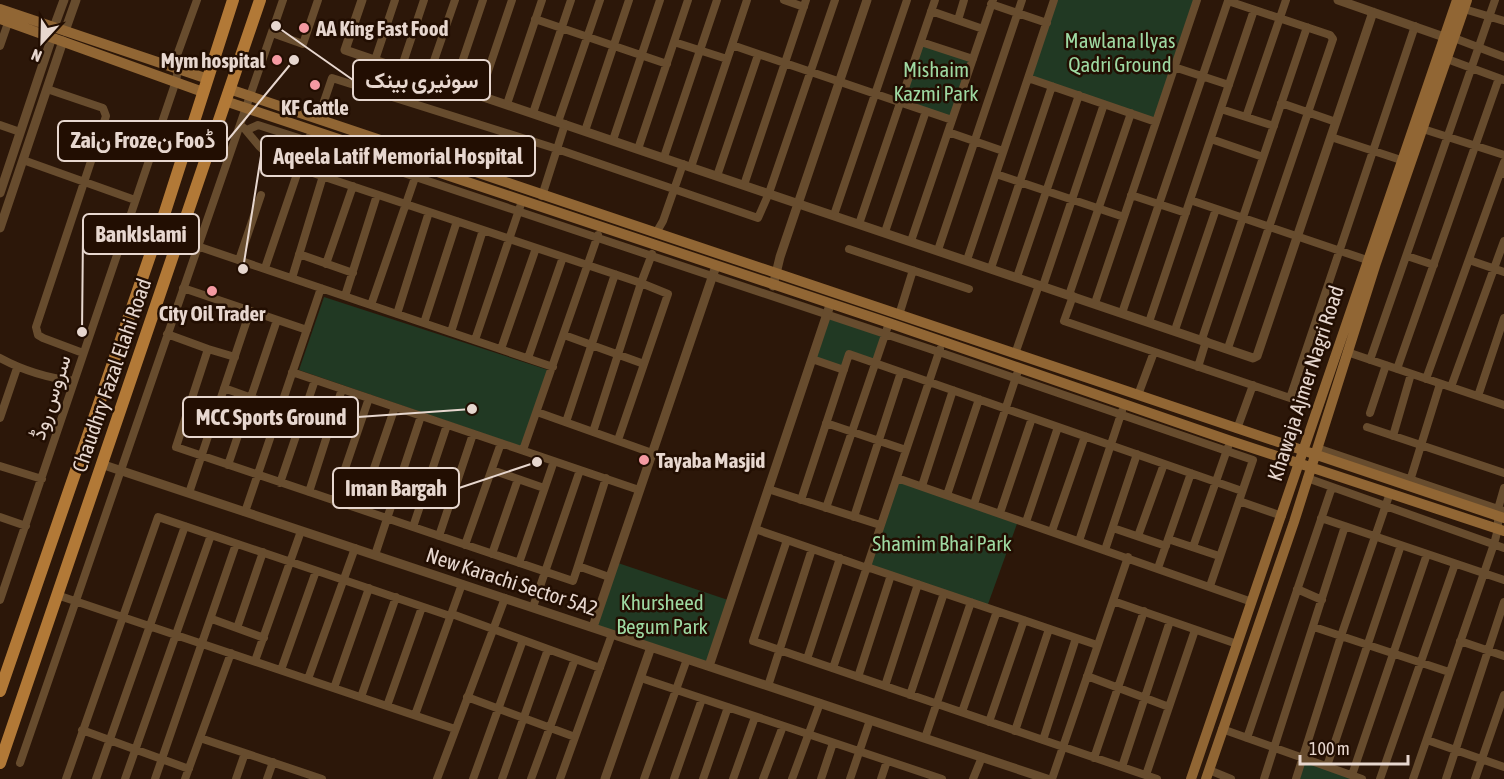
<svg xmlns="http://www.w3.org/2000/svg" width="1504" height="779" viewBox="0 0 1504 779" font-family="'Asap Condensed',Vazirmatn,sans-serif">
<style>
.green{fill:#213923}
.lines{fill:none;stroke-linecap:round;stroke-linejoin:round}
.minor{stroke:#674c2e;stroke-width:8}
.tertiary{stroke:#674c2e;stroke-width:9}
.secondary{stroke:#916634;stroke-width:10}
.primary{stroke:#b27937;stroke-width:12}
.poi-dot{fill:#f49aa2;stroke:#220e02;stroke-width:2}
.labels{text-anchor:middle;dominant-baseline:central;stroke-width:5;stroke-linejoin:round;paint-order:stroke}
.poi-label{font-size:21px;font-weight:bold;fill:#e7d7cf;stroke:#220e02;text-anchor:start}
.park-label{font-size:21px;fill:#9ed9a2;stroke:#220e02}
.street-label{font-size:21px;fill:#e7d7cf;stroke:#220e02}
.leader{fill:none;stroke:#e7d7cf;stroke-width:2}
.callout-dot{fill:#e7d7cf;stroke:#220e02;stroke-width:2}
.callout{fill:#220e02;stroke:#e7d7cf;stroke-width:2}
.callout-label{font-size:22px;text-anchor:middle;font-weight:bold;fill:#e7d7cf}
</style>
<rect width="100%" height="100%" fill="#2c1709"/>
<path class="green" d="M 1056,0 L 1195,0 L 1153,120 L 1030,77 Z
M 921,42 L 973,59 L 952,120 L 900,102 Z
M 324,297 L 548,370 L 522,447 L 299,370 Z
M 829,316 L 883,335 L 874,362 L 848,353 L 842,368 L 814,358 Z
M 897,478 L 1018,521 L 987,607 L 866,564 Z
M 615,562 L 731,601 L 709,666 L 593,627 Z
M 1303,758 L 1363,779 L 1296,779 Z"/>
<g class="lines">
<path class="minor" d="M 747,0 L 732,45 L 952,120 L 993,0
M 784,0 L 804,7
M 1054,0 L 1028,78 L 1156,122 L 1197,0
M 991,4 L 1047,23
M 1464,9 L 1504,21
M 931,11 L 983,29
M 535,19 L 667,64
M 958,20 L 964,0
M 272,33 L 303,44 L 318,0
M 1454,38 L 1504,57
M 674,42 L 727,59
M 921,42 L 973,59
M 0,46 L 9,20
M 1447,59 L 1504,80
M 375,60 L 395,0
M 1174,67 L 1229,85
M 401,69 L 424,0
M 428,78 L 455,0
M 454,86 L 483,0
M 47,89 L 103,108 L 106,116 L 36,327 L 38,335 L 43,338 L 83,353
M 480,95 L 512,0
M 1281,103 L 1336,122
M 507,104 L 542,0
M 1221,109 L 1274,126
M 533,113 L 571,0
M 1246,117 L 1286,0
M 318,119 L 332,78 L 557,149 L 542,196
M 558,122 L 600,0
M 565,124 L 557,149 L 758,218 L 769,193 L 835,0
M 0,125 L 20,132
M 244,128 L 259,146 L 271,157 L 292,166 L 641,283 L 593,432
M 1423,129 L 1504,155
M 247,130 L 258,125 L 308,141 L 939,352 L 1253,460 L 1210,586
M 585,131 L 629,0
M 948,132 L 1003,151
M 1331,137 L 1401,160
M 1211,139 L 1263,157
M 613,140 L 660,0
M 638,149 L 688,0
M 664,157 L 717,0
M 23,160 L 135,200
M 1504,162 L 1500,173 L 1504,174
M 691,167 L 732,45
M 996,174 L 1124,217
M 717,176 L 758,55
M 744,185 L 806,0
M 1131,195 L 1186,213
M 1190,200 L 1367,260
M 834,215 L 907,0
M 859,224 L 935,0
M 885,232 L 926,111
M 656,233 L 663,221 L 683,164
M 911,241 L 952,120
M 197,246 L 553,367
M 849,249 L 969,289
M 938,250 L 1022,0
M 299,254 L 353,273
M 1407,256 L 1434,265
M 239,260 L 261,195
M 967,260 L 1028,78
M 1469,260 L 1504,272
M 326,264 L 353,186
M 265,268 L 312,130
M 991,268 L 1052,86
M 1017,277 L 1079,95
M 292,278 L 323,176
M 1043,286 L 1104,104
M 183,288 L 307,330
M 1069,295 L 1131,113
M 345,296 L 377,195
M 1073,296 L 1064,321 L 1290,398 L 1415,26
M 1095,303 L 1156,122
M 371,305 L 419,166
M 1122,313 L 1228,1 L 1330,35 L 1333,39 L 1228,348
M 397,314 L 429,212
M 899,315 L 913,270
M 1149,322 L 1254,10
M 424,323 L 457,221
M 1175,330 L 1216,209
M 451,332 L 483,230
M 167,334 L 208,349 L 176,447 L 573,581 L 578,566 L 609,577
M 564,335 L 644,364
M 1202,339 L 1307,27
M 475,340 L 522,201
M 208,349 L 235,357
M 501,349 L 536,248
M 1347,352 L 1504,405
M 1015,354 L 1039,285
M 0,358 C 24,371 47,378 74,381
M 528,358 L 563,257
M 812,359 L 844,370
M 1370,360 L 1495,0
M 1198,367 L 1206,341
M 1397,369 L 1499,78
M 292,372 L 639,490
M 1426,379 L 1500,173
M 1451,387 L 1504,241
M 224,388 L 280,408
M 1138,395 L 1154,352
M 1478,396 L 1504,318
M 537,412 L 652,453
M 1370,413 L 1386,365
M 0,418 L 17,368
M 566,422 L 615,274
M 826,423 L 906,450
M 1367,427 L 1504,473
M 1237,429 L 1253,385
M 1393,436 L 1411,374
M 618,440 L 668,294 L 641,283 L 652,254
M 1317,448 L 1504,511
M 523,450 L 598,235
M 228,465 L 277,320
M 0,466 L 42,479
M 492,470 L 544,488
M 897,478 L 1252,602
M 1307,478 L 1504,548
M 280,483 L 315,380
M 1409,484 L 1440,384
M 922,486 L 953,390
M 768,489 L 880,525
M 309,492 L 342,389
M 189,493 L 250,311
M 947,495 L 979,399
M 801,500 L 849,354 L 1242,491
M 334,501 L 369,398
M 1239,501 L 1282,516
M 974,504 L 1019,368
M 826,508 L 889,323
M 360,509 L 395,407
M 245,512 L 321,288
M 1000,513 L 1032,418
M 0,517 L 26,526
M 854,517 L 901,372
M 1321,518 L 1504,580
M 1026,522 L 1058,427
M 413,527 L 447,425
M 1113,528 L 1166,546
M 755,529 L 787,540 L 753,641 L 1157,779
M 1052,531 L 1085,436
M 439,536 L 473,434
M 1138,536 L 1164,464
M 1168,539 L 1219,556
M 787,540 L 867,568
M 1079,541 L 1122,411
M 465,545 L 501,443
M 1193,547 L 1228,447
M 1105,550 L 1137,454
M 492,554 L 518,479
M 375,555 L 421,416
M 519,563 L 554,461
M 578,566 L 606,478
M 867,567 L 1097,645
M 1158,568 L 1191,473
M 1297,589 L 1322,600
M 57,595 L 455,729
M 0,600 L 176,81 L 178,69 L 176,58 L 197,0
M 1113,601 L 1237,644
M 533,607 L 580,470
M 212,619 L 264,638
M 1314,627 L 1449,672
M 237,628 L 263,552
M 1460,641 L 1504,656
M 807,659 L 840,558
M 255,661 L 301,531
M 833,668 L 940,349
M 281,670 L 316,571
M 1087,676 L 1169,707
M 858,677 L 891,575
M 641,678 L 942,779
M 308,679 L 355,548
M 768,686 L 812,549
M 885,686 L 918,584
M 334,688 L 369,588
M 910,695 L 944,593
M 361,697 L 396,597
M 467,697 L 575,737
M 387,706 L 422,607
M 962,712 L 997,611
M 415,715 L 462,584
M 989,722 L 1024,620
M 1222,729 L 1362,779
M 82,730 L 189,769
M 1015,731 L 1049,629
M 200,738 L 322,779
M 925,738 L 971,602
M 1247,738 L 1332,487
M 1043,740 L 1076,638
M 1427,740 L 1504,767
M 1094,758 L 1144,611
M 20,763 L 283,0
M 1327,766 L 1401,545
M 1122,767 L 1170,621
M 1209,770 L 1231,779
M 1146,775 L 1195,630
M 1352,775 L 1427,554
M 66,779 L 158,517 L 447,615 L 452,614 L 600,668
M 96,779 L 185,526
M 125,779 L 211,535
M 155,779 L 236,544
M 185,779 L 231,653
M 236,779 L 245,753
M 267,779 L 273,762
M 437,779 L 505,598
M 473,779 L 523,640
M 502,779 L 548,649
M 531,779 L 575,659
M 560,779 L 612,634
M 644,779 L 687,659
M 674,779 L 702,699
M 703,779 L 728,707
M 733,779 L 755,717
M 763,779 L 783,726
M 792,779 L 820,703
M 821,779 L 833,743
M 850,779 L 870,720
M 881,779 L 887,761
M 973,779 L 982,757
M 1052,779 L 1128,557
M 1264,779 L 1345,526
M 1296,779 L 1341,636 L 1390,493
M 1380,779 L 1455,564
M 1413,779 L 1494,544 L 1498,529 L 1498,509 L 1504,488
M 1446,779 L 1504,602
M 1475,779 L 1504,695"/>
<path class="tertiary" d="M 362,0 L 345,50 L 1253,358 L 1257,356 L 1373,12
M 1338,0 L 1444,37
M 54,27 L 64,0
M 65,31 L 76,0
M 0,193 L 52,37
M 0,228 L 63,41
M 773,286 L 780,257 L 867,0
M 101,464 L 1047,779
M 593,627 L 716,266
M 709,666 L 830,305
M 605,779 L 651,647"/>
<path class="secondary" d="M 0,9 L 208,79
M 0,19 L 203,92
M 229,89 L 1504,518
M 225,101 L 889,323 L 1231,441 L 1504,531
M 1191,779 L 1457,0
M 1206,779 L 1294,522 L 1376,263 L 1467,0"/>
<path class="primary" d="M 0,691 L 164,215 L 233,0
M 0,763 L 260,0"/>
</g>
<g class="poi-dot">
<circle cx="304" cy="28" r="6"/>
<circle cx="277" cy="60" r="6"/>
<circle cx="315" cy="85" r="6"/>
<circle cx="212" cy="291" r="6"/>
<circle cx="644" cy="460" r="6"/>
</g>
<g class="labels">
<g class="poi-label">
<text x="316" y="28">AA King Fast Food</text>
<text x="265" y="60" text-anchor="end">Mym hospital</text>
<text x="315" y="107" text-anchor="middle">KF Cattle</text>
<text x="212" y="313" text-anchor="middle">City Oil Trader</text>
<text x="656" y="460">Tayaba Masjid</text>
</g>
<g class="park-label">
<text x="1120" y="40">Mawlana Ilyas<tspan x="1120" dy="24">Qadri Ground</tspan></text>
<text x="936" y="69">Mishaim<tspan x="936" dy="24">Kazmi Park</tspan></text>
<text x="942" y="543">Shamim Bhai Park</text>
<text x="662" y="602">Khursheed<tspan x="662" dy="24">Begum Park</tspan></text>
</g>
<g class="street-label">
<text transform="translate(111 375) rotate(-71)">Chaudhry Fazal Elahi Road</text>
<text transform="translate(1305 383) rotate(-72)">Khawaja Ajmer Nagri Road</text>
<text transform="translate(50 397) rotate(-72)">سروس روڈ</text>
<text transform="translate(512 581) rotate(18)">New Karachi Sector 5A2</text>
</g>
</g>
<path class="leader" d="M276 26L353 80M294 60L227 141M243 269L261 156M82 332L83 234M472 409L358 417M537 462L459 488"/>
<g class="callout-dot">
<circle cx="276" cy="26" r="6"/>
<circle cx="294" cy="60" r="6"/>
<circle cx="243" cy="269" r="6"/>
<circle cx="82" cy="332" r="6"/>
<circle cx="472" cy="409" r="6"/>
<circle cx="537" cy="462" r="6"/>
</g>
<g class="callout">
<rect x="353" y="60" width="137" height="40" rx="6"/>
<rect x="58" y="121" width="169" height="40" rx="6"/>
<rect x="261" y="136" width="274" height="40" rx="6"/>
<rect x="83" y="214" width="116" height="40" rx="6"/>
<rect x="183" y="397" width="175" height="40" rx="6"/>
<rect x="333" y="468" width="126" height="40" rx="6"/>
</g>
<g class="callout-label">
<text x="422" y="88">سونیری بینک</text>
<text x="143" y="148">Zaiن Frozeن Fooڈ</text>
<text x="398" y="164">Aqeela Latif Memorial Hospital</text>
<text x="141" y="242">BankIslami</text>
<text x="271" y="425">MCC Sports Ground</text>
<text x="396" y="496">Iman Bargah</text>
</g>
<g transform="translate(42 42) rotate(202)" stroke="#220e02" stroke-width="4.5" paint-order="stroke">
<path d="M0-4.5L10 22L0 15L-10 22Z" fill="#e7d7cf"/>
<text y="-9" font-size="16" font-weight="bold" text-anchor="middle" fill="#e7d7cf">N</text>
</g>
<path d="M1300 755v9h108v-9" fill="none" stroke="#e7d7cf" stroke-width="3"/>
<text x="1309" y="755" font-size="18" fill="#e7d7cf" stroke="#220e02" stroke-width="4.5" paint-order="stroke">100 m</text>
</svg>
